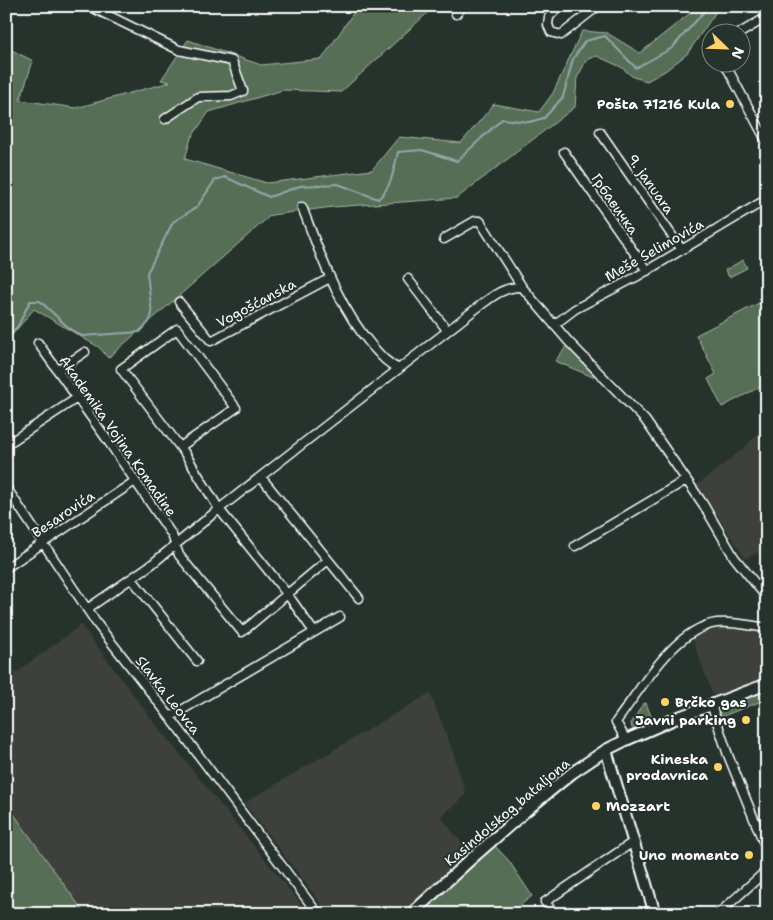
<svg xmlns="http://www.w3.org/2000/svg" width="773" height="920" viewBox="0 0 773 920" font-family="'Shantell Sans',sans-serif">
<style>
.built{fill:#3c413b}
.green{fill:#546e54;stroke:#aab6aa}
.lines{fill:none;stroke-linecap:round;stroke-linejoin:round}
.stream{stroke:#94a8ac;stroke-width:2}
.street-casing{stroke:#fff;stroke-width:11}
.secondary-casing{stroke:#fff;stroke-width:14}
.street{stroke:#26332d;stroke-width:8}
.secondary{stroke:#26332d;stroke-width:10}
.poi-dot{fill:#ffd166;stroke:#26332d;stroke-width:2}
.labels{text-anchor:middle;dominant-baseline:central;stroke-width:4;stroke-linejoin:round;paint-order:stroke}
.poi-label{font-size:14px;font-weight:bold;fill:#fff;stroke:#26332d;text-anchor:end}
.street-label{font-size:14px;fill:#fff;stroke:#26332d}
</style>
<rect width="100%" height="100%" fill="#26332d"/>
<filter id="ink" filterUnits="userSpaceOnUse"><feTurbulence type="fractalNoise" baseFrequency=".02" numOctaves="2"/><feDisplacementMap in="SourceGraphic" scale="10" xChannelSelector="R" yChannelSelector="G"/><feConvolveMatrix kernelMatrix="1 2 1 2 8 2 1 2 1" color-interpolation-filters="sRGB"/></filter>
<g filter="url(#ink)">
<path class="built" d="M 767,424 L 767,550 L 745,558 L 697,485 L 743,449 Z
M 81,625 L 153,721 L 309,914 L 85,914 L 6,803 L 6,680 Z
M 722,628 L 767,631 L 767,680 L 714,698 L 692,638 L 703,632 Z
M 430,693 L 453,752 L 466,794 L 441,817 L 470,853 L 402,914 L 329,914 L 244,803 Z"/>
<path class="green" d="M 358,6 L 435,6 L 341,92 L 283,90 L 209,112 L 191,138 L 185,159 L 267,183 L 372,170 L 399,137 L 461,143 L 494,104 L 539,112 L 553,93 L 582,31 L 607,33 L 640,53 L 699,6 L 720,6 L 687,54 L 665,71 L 647,81 L 633,77 L 621,67 L 597,56 L 587,59 L 577,78 L 575,107 L 457,198 L 333,207 L 271,215 L 108,358 L 100,348 L 34,309 L 6,342 L 6,47 L 33,61 L 20,100 L 76,108 L 170,82 L 161,80 L 188,40 L 261,65 L 322,59 Z
M 743,260 L 747,268 L 729,277 L 725,270 Z
M 767,299 L 767,383 L 722,407 L 708,379 L 716,374 L 696,335 Z
M 567,346 L 594,372 L 593,377 L 555,361 Z
M 767,687 L 767,699 L 718,718 L 718,709 L 724,703 Z
M 646,703 L 652,719 L 632,728 L 631,723 L 643,704 Z
M 6,803 L 85,914 L 6,914 Z
M 495,846 L 509,861 L 532,896 L 509,914 L 419,914 Z"/>
<g class="lines">
<path class="stream" d="M 6,339 L 18,326 L 30,301 L 40,301 L 70,329 L 82,336 L 140,332 L 149,322 L 152,314 L 147,273 L 173,222 L 197,207 L 215,180 L 225,177 L 269,197 L 300,186 L 338,184 L 378,199 C 392,187 394,169 398,152 L 422,150 L 457,161 L 502,119 L 529,122 L 544,118 L 563,97 L 573,59 L 585,41 L 605,36 L 636,68 L 672,48 L 709,6"/>
<g class="street-casing">
<path id="street" d="M 89,6 L 179,50 L 232,61 L 243,91 L 231,96 L 198,97 L 165,119
M 559,6 L 549,17 L 548,25 L 551,32 L 561,35 L 598,6
M 456,14 L 463,6
M 740,33 L 767,17
M 724,62 L 767,142
M 600,132 L 682,250
M 564,152 L 647,271
M 302,207 C 321,256 338,307 373,347 C 381,356 388,364 399,369
M 444,239 L 475,221 L 480,221 L 522,287
M 408,279 L 447,330
M 179,302 L 211,341 L 330,278
M 554,325 L 575,309 L 636,277 L 767,199
M 38,343 L 106,438 L 172,535 L 179,555 L 242,632 L 328,560
M 58,370 L 85,352
M 6,445 L 77,398
M 180,447 L 236,408 L 177,329 L 121,369 L 180,447 L 184,452 L 219,509 L 288,595 L 314,632
M 261,477 L 359,598
M 6,487 L 97,624 L 170,717 L 318,914
M 575,546 L 686,480
M 6,568 L 135,481
M 132,579 L 197,661
M 87,609 L 152,564 L 219,509 L 473,311 C 488,300 502,286 522,287 L 568,341 L 645,420 L 703,504 L 734,557 L 767,598
M 711,704 L 728,755 L 767,851
M 170,717 L 340,617
M 626,740 L 616,722 C 640,690 675,628 717,623 C 733,621 751,626 767,628
M 554,914 L 545,902 L 633,842
M 718,914 L 767,870"/>
</g>
<g class="secondary-casing">
<path id="secondary" d="M 606,750 L 655,914
M 411,914 L 471,859 L 528,809 L 572,773 L 606,750 L 626,740 L 679,717 L 767,684"/>
</g>
<use href="#street" class="street"/>
<use href="#secondary" class="secondary"/>
</g>
</g>
<g class="poi-dot">
<circle cx="730" cy="104" r="5"/>
<circle cx="665" cy="702" r="5"/>
<circle cx="746" cy="720" r="5"/>
<circle cx="718" cy="767" r="5"/>
<circle cx="596" cy="806" r="5"/>
<circle cx="749" cy="855" r="5"/>
</g>
<g class="labels">
<g class="poi-label">
<text x="720" y="104">Pošta 71216 Kula</text>
<text x="675" y="702" text-anchor="start">Brčko gas</text>
<text x="736" y="720">Javni parking</text>
<text x="708" y="759">Kineska<tspan x="708" dy="16">prodavnica</tspan></text>
<text x="606" y="806" text-anchor="start">Mozzart</text>
<text x="739" y="855">Uno momento</text>
</g>
<g class="street-label">
<text transform="translate(651 184) rotate(55)">9. januara</text>
<text transform="translate(615 204) rotate(55)">Грбавичка</text>
<text transform="translate(654 250) rotate(-30)">Meše Selimovića</text>
<text transform="translate(256 303) rotate(-28)">Vogošćanska</text>
<text transform="translate(118 436) rotate(55)">Akademika Vojina Komadine</text>
<text transform="translate(63 514) rotate(-34)">Besarovića</text>
<text transform="translate(168 695) rotate(52)">Slavka Leovca</text>
<text transform="translate(507 812) rotate(-40)">Kasindolskog bataljona</text>
</g>
</g>
<rect width="773" height="920" fill="none" stroke="#26332d" stroke-width="25"/>
<rect x="12" y="12" width="748" height="895" fill="none" stroke="#fff" stroke-width="2" filter="url(#ink)"/>
<g transform="translate(726 48) rotate(113)"><circle r="24" fill="#26332d" stroke="#7d8581"/>
<path d="M0-4L9 19L0 12L-9 19Z" fill="#ffd166"/>
<text y="-8" font-size="14" font-weight="bold" text-anchor="middle" fill="#ffffff">N</text>
</g>
</svg>
